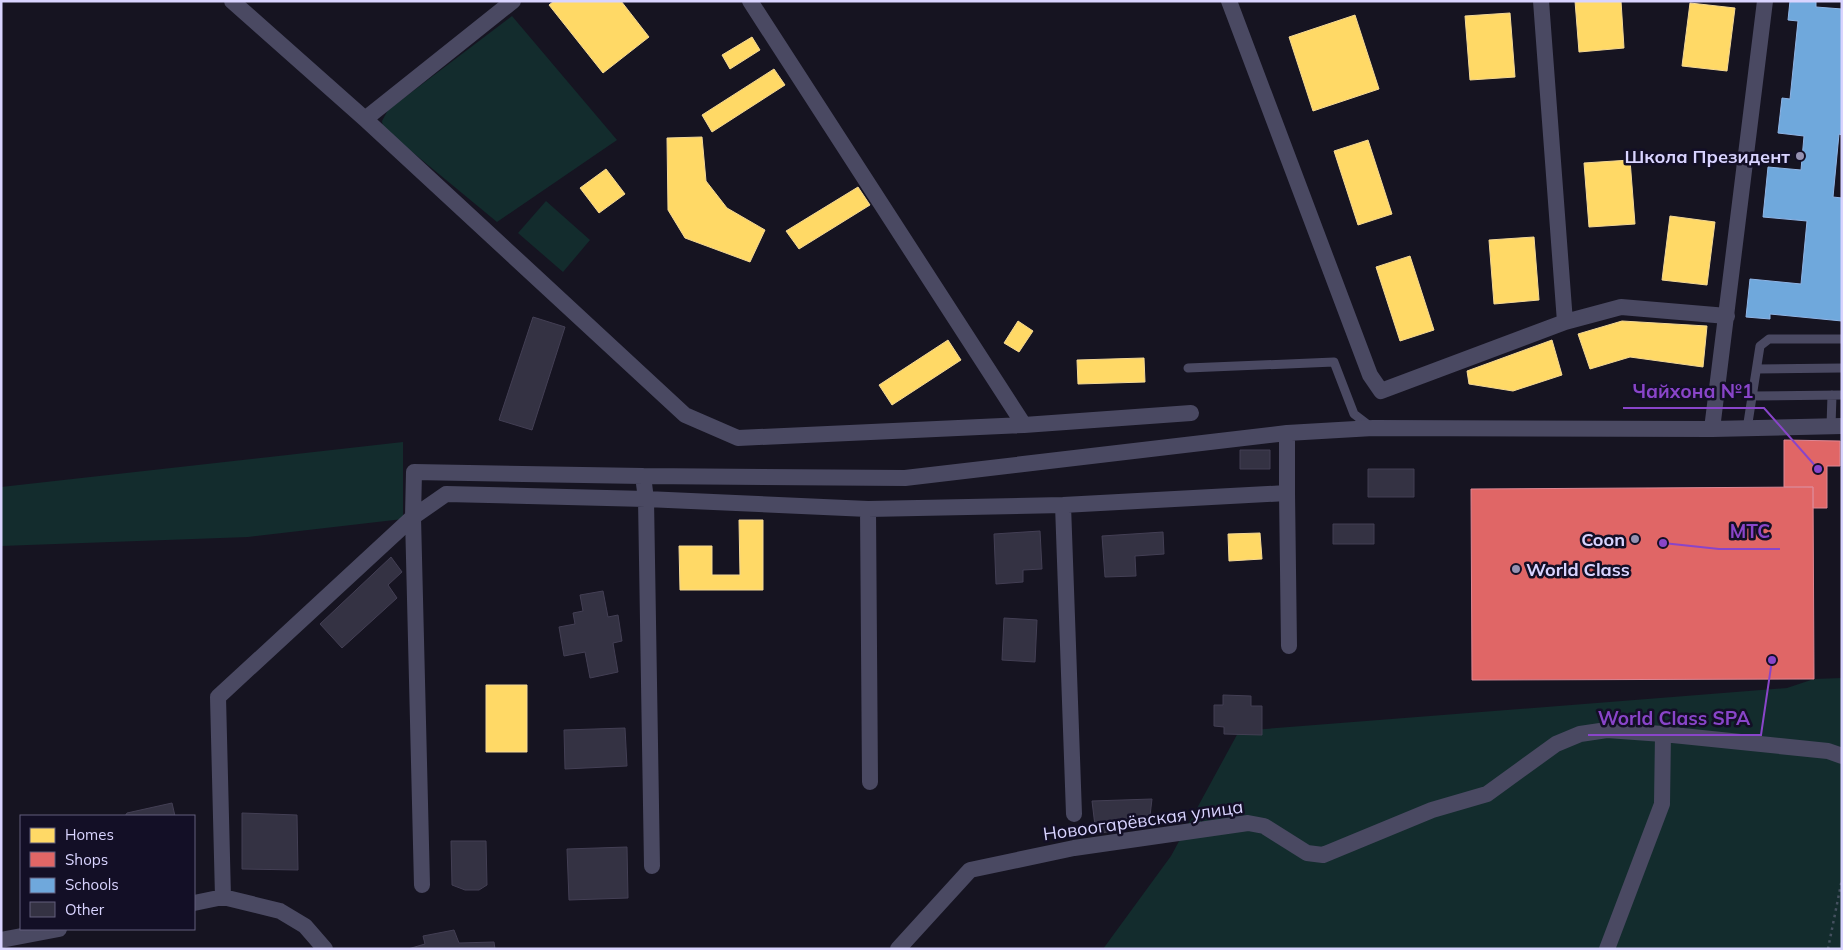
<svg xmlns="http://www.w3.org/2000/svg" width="1843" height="950" viewBox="0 0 1843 950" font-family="Mulish,sans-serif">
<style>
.green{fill:#132c2d}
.homes{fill:#ffd966;stroke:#f4d894}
.shops{fill:#e06666;stroke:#de8794}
.schools{fill:#6fa8dc;stroke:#8fb5e6}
.building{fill:#343243;stroke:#433f54}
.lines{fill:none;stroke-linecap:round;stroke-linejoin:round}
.path{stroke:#44505f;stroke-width:2.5;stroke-dasharray:2.5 4;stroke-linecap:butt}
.service{stroke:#4a4962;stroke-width:9}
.minor{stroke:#4a4962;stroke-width:16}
.poi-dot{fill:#9591b1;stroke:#130f26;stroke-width:2}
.labels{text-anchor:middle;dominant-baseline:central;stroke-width:5;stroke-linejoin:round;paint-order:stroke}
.poi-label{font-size:18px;font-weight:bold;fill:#d9d4ff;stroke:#130f26;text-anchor:end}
.street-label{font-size:18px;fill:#d9d4ff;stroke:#130f26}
.leader{fill:none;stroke:#8945c9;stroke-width:2}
.callout-dot{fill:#8945c9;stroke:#130f26;stroke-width:2}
.callout-label{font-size:19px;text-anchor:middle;font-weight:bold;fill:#8945c9;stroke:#130f26;stroke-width:5;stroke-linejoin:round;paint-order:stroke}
</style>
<rect width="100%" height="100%" fill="#161421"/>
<path class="green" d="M 512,16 L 617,140 L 497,222 L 388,132 L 383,127 L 382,121 L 388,110 Z
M 546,201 L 590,240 L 563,272 L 518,233 Z
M 403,442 L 403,519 L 248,537 L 1,546 L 1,487 Z
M 1842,678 L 1842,949 L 1103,949 L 1171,856 L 1239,731 L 1787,688 L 1814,679 Z"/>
<path class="homes" d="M 554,1 L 621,1 L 649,37 L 603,73 L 549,5 Z
M 1575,1 L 1621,1 L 1624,48 L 1579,52 Z
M 1690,3 L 1735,8 L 1727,71 L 1682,66 Z
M 1510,13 L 1515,77 L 1470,80 L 1465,16 Z
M 1355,15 L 1379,89 L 1313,111 L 1289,37 Z
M 752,37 L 760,50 L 730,69 L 722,55 Z
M 774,69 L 785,85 L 712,132 L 702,115 Z
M 702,137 L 706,181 L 727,208 L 765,230 L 750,262 L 685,238 L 668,210 L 667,138 Z
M 1368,140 L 1392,214 L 1358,225 L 1334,151 Z
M 1630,160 L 1635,224 L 1589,227 L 1584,163 Z
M 606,169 L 625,194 L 599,213 L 580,188 Z
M 858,187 L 870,205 L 799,249 L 786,231 Z
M 1670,216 L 1715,222 L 1707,285 L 1662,280 Z
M 1534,237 L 1539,300 L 1494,304 L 1489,240 Z
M 1410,256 L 1434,330 L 1400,341 L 1376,267 Z
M 1018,321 L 1033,331 L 1019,352 L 1004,343 Z
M 1622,321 L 1707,326 L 1703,367 L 1630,357 L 1590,369 L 1578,334 Z
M 948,340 L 961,360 L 892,405 L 879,385 Z
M 1552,340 L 1562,375 L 1513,391 L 1469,384 L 1467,371 Z
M 1144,358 L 1145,382 L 1078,384 L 1077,360 Z
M 739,520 L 763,520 L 763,590 L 680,590 L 679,546 L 712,546 L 712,575 L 740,575 Z
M 1260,533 L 1262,559 L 1229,561 L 1228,534 Z
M 486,685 L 527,685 L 527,752 L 486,752 Z"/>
<path class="shops" d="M 1784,440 L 1840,441 L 1840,466 L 1827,466 L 1827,508 L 1813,508 L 1813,487 L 1784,487 Z
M 1813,487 L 1814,679 L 1472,680 L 1471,489 Z"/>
<path class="schools" d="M 1790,1 L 1816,1 L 1816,7 L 1842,9 L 1842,135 L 1839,134 L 1833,197 L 1842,198 L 1842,321 L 1770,314 L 1770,319 L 1746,317 L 1750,279 L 1801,284 L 1807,221 L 1763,217 L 1768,167 L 1801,170 L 1804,136 L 1778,133 L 1782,98 L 1790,99 L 1798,21 L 1788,20 Z"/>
<path class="building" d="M 533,317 L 565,327 L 532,430 L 499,420 Z
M 1240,450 L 1270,450 L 1270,469 L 1240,469 Z
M 1368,469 L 1414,469 L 1414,497 L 1368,497 Z
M 1333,524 L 1374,524 L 1374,544 L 1333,544 Z
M 1040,531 L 1042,569 L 1023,570 L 1023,582 L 996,584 L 994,534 Z
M 1163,532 L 1164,554 L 1135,556 L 1136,576 L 1105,577 L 1102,536 Z
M 391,557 L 402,572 L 388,585 L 397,598 L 342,648 L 320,624 Z
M 603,591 L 608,617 L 618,615 L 622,641 L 613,643 L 618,672 L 590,678 L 585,652 L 564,656 L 559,627 L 575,624 L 573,613 L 583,611 L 580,595 Z
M 1004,618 L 1037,620 L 1035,662 L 1002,660 Z
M 1223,695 L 1251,696 L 1251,706 L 1262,706 L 1262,735 L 1224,734 L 1224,727 L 1214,726 L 1214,705 L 1223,705 Z
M 625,728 L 627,766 L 565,769 L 564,730 Z
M 1152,799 L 1149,824 L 1096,834 L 1092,801 Z
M 172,803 L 175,816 L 125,816 L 127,813 Z
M 242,813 L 297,815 L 298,870 L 242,869 Z
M 451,841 L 486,841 L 487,885 L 479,890 L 465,890 L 452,885 Z
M 627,847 L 628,898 L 569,900 L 567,849 Z
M 454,930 L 459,943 L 494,942 L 495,949 L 408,949 L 425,944 L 423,936 Z"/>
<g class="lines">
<path class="path" d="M 1828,949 L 1842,879"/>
<path class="service" d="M 1188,368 L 1334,362 L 1354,414 L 1371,427
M 1757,369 L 1842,368
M 1752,396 L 1842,395
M 1831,426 L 1832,395
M 1747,429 L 1760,346 L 1769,339 L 1842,339"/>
<path class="minor" d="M 232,1 L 365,119 L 685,415 L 738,438 L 1024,425
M 750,1 L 1024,425 L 1191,413
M 1229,1 L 1370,375 L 1381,391 L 1565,322 L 1621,307 L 1727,316
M 1541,1 L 1565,322
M 365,119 L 513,1
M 1712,429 L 1765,1
M 1287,493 L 1287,433
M 1063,505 L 1074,814
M 868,509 L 870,782
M 413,517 L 446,494 L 646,499 L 868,509 L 1063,505 L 1287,493 L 1289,646
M 413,517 L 414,472 L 643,476
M 652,866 L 646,499 L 643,476 L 905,478 L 1287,433 L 1373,428 L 1712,429 L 1842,426
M 223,897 L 218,697 L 413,517 L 422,885
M 194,903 L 223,897 L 280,911 L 305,926 L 325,949
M 1,940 L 59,929
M 898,949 L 970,870 L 1074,848 L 1248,823 L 1264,826 L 1307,853 L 1323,855 L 1432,810 L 1487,794 L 1556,744 L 1580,734 L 1607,730 L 1663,734 L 1828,751 L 1842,756
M 1607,949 L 1662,804 L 1663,734"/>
</g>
<g class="poi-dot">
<circle cx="1800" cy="156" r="5"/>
<circle cx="1635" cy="539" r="5"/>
<circle cx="1516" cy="569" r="5"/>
</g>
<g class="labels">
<g class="poi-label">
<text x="1790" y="156">Школа Президент</text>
<text x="1625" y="539">Coon</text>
<text x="1526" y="569" text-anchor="start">World Class</text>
</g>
<g class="street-label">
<text transform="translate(1143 820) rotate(-8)">Новоогарёвская улица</text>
</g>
</g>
<path class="leader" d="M1818 469L1764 408H1623M1663 543L1719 549H1780M1772 660L1761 735H1588"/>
<g class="callout-dot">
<circle cx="1818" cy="469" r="5"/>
<circle cx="1663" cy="543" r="5"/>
<circle cx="1772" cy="660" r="5"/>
</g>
<g class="callout-label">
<text x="1693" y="398">Чайхона №1</text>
<text x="1750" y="538">МТС</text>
<text x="1674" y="725">World Class SPA</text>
</g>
<rect width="1843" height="950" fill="none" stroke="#d9d4ff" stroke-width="5"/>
<rect x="20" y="815" width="175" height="115" fill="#130f26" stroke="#625e7d"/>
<rect x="30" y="828" width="25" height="15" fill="#ffd966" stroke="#625e7d"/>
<text x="65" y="840" font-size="15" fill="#d9d4ff">Homes</text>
<rect x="30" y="852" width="25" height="15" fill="#e06666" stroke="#625e7d"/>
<text x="65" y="865" font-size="15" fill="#d9d4ff">Shops</text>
<rect x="30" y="878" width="25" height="15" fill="#6fa8dc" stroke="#625e7d"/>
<text x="65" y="890" font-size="15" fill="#d9d4ff">Schools</text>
<rect x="30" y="902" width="25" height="15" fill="#343243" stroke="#625e7d"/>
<text x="65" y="915" font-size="15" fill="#d9d4ff">Other</text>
</svg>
